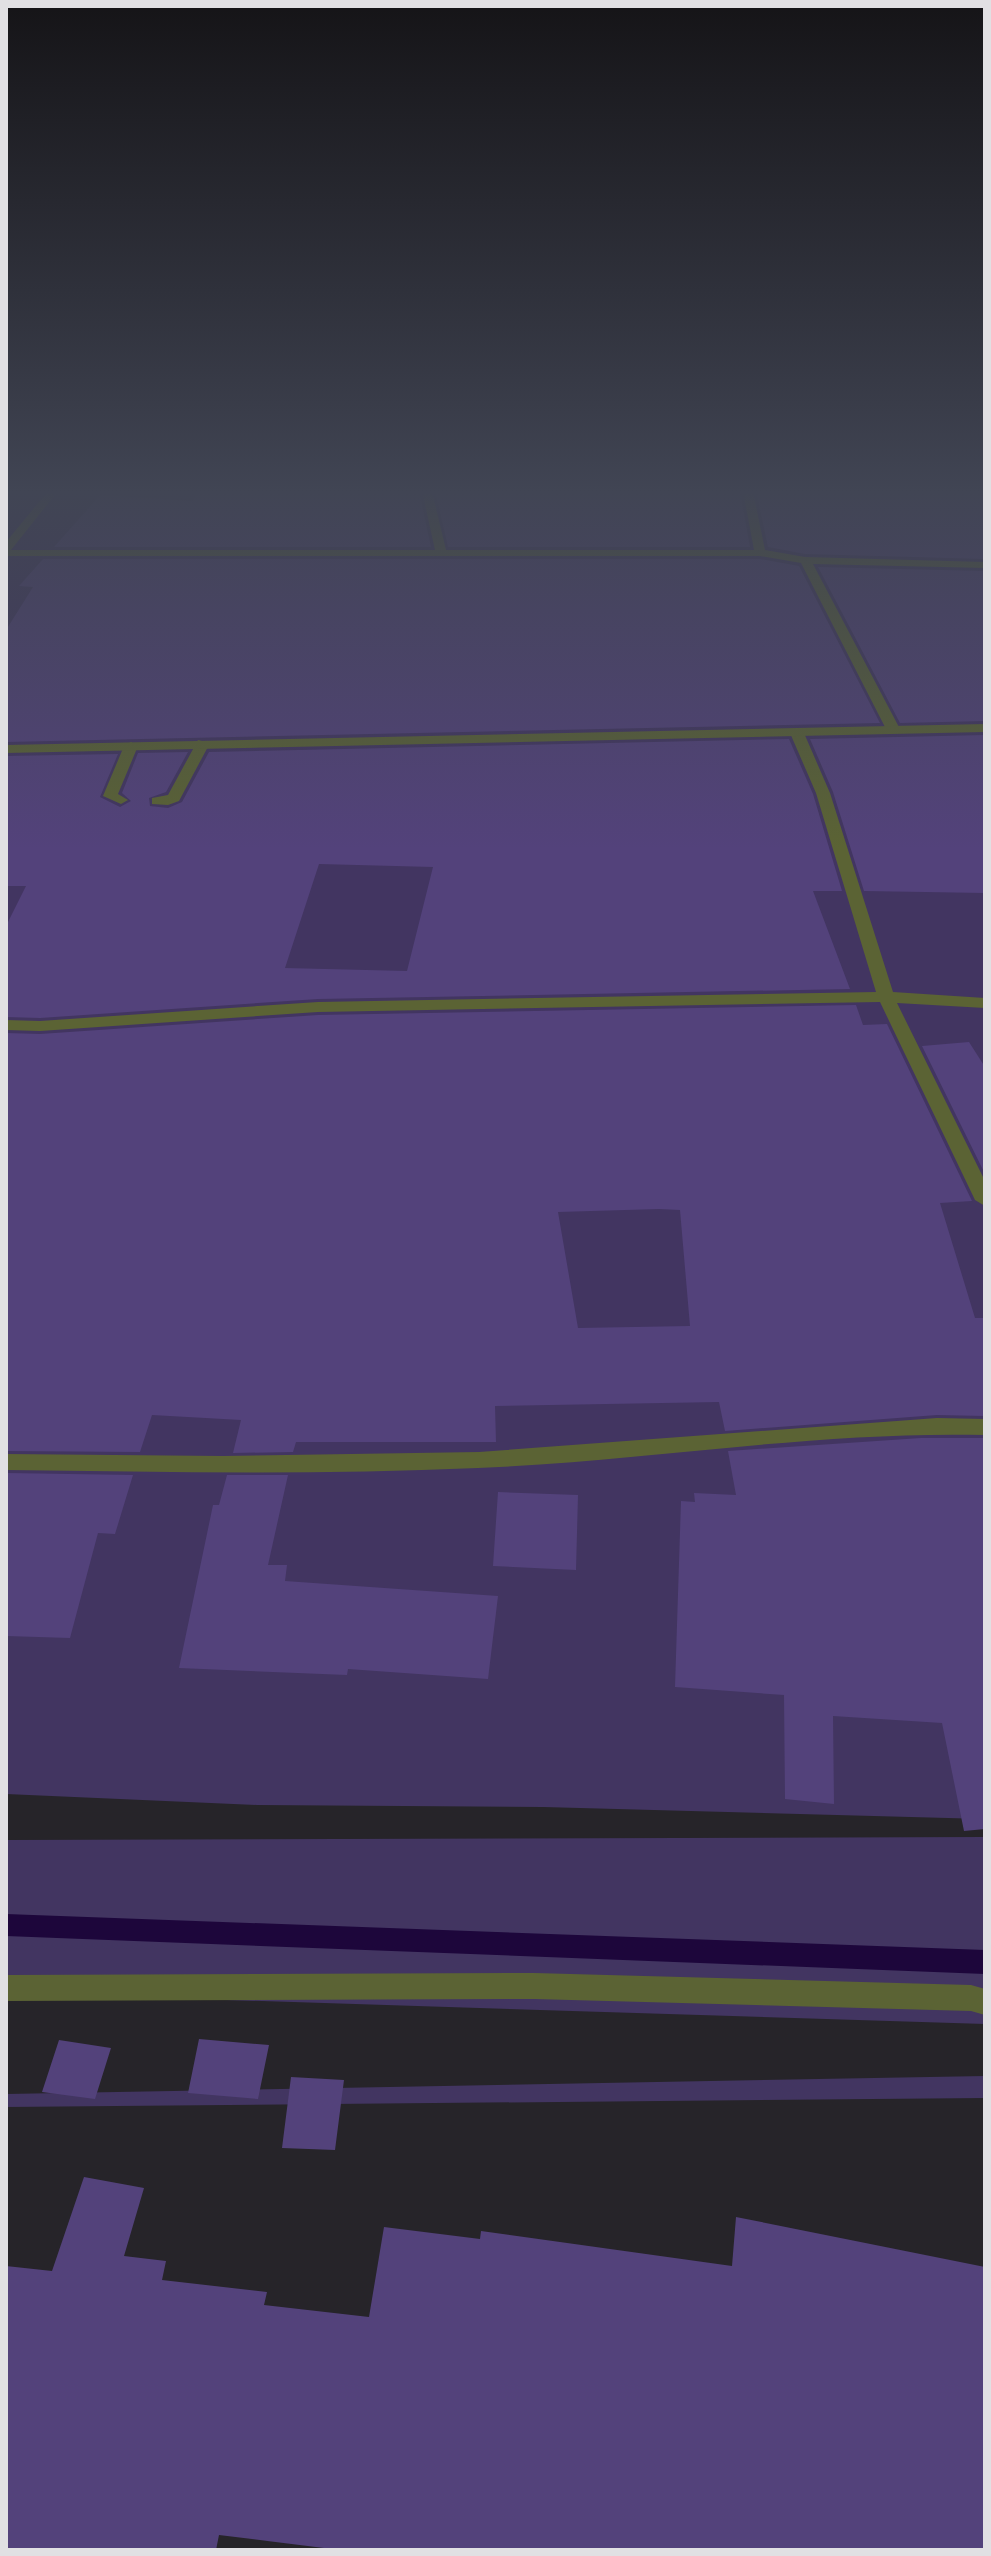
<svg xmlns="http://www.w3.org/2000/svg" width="991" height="2556" viewBox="0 0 991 2556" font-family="Quicksand,sans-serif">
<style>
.green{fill:#423561}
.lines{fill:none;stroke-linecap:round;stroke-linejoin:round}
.stream{fill:#1d063b;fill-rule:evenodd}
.building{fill:#53427b;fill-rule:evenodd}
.service{fill:#5b6334;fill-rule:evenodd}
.minor{fill:#5b6334;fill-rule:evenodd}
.tertiary{fill:#5b6334;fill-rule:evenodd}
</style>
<rect width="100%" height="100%" fill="#262429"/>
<path class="green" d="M 6,491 L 985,491 L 985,1819 L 543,1807 L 257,1805 L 6,1794 Z
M 985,1837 L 985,2024 L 6,1993 L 6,1840 Z
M 985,2076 L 985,2098 L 6,2107 L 6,2094 Z"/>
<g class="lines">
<path class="stream" d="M 6,1914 L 985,1950 L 985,1974 L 6,1936 Z"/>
</g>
<path class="building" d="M 197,491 L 419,491 L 431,547 L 54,547 L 100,495 L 193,501 Z
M 435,491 L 740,491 L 750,547 L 448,547 Z
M 756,491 L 985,491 L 985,559 L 805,554 L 768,547 Z
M 43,559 L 760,559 L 799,566 L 880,723 L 6,742 L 6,630 L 33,587 L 19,586 Z
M 818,567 L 985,571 L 985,721 L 900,723 Z
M 985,735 L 985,893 L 864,891 L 833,792 L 810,739 Z
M 789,739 L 813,794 L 842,891 L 813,891 L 850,989 L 318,999 L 40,1018 L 6,1017 L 6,926 L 26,886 L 6,886 L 6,756 L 118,754 L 100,797 L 120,807 L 131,801 L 122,793 L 138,753 L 188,752 L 166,792 L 149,798 L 150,806 L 168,808 L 182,802 L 209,752 ZM 319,864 L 433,867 L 407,971 L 285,968 Z
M 856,1005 L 863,1025 L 887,1024 L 972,1201 L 940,1203 L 975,1318 L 985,1318 L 985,1416 L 937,1415 L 725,1431 L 719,1402 L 495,1406 L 496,1442 L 296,1442 L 293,1452 L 233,1453 L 241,1420 L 152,1415 L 140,1452 L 6,1451 L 6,1033 L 40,1034 L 318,1015 ZM 659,1209 L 680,1210 L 690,1326 L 578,1328 L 558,1212 Z
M 969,1042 L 985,1067 L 985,1174 L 922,1046 Z
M 921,1438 L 985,1438 L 985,1829 L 964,1831 L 942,1723 L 833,1716 L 834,1804 L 785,1799 L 784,1695 L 675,1687 L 681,1501 L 695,1502 L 694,1493 L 736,1495 L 728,1451 Z
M 6,1473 L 133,1475 L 115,1534 L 98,1533 L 70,1638 L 6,1636 Z
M 227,1475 L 288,1475 L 268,1565 L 287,1565 L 285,1581 L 498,1596 L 488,1679 L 348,1669 L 347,1675 L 179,1668 L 213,1505 L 219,1505 Z
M 498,1492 L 578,1495 L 576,1570 L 493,1566 Z
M 199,2039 L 269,2045 L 258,2099 L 188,2093 Z
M 59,2040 L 111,2048 L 95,2099 L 42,2092 Z
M 291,2077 L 344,2080 L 335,2150 L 282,2148 Z
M 84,2177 L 144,2188 L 124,2256 L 166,2261 L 162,2280 L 267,2292 L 264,2305 L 369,2317 L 384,2227 L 480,2239 L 481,2231 L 732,2266 L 736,2217 L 985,2267 L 985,2550 L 340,2550 L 219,2535 L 216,2550 L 6,2550 L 6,2266 L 52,2271 Z"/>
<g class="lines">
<path class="service" d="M 198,740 L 210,743 L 179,801 L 168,805 L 152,804 L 152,798 L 168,795 Z
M 131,742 L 138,746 L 118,794 L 128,800 L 121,804 L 103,796 L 124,746 Z"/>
<path class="minor" d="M 48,491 L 58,491 L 11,550 L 435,550 L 422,491 L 432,491 L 446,550 L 754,550 L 743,491 L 753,491 L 765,550 L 805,557 L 985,562 L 985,568 L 813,564 L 900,729 L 893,733 L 886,729 L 801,563 L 760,556 L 6,556 L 6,542 Z
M 792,730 L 804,733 L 830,793 L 893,992 L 985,998 L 985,1008 L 897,1003 L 985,1181 L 985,1206 L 975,1200 L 880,1002 L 318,1012 L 40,1031 L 6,1030 L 6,1020 L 40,1021 L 318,1002 L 876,992 L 816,793 L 790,733 Z
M 937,1418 L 985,1419 L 985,1435 C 815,1431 647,1461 478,1468 C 321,1475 163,1472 6,1470 L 6,1454 L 223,1456 L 479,1452 Z
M 534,1973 L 971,1985 L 985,1989 L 985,2015 L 971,2011 L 534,1999 L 6,2001 L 6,1975 Z"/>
<path class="tertiary" d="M 985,724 L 985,732 L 6,753 L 6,745 Z"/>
</g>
<linearGradient id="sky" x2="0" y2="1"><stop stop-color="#151417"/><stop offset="0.58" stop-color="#414554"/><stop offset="1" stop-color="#414554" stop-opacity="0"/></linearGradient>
<rect width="991" height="849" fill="url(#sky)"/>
<rect width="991" height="2556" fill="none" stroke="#e1e0e3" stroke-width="16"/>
</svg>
